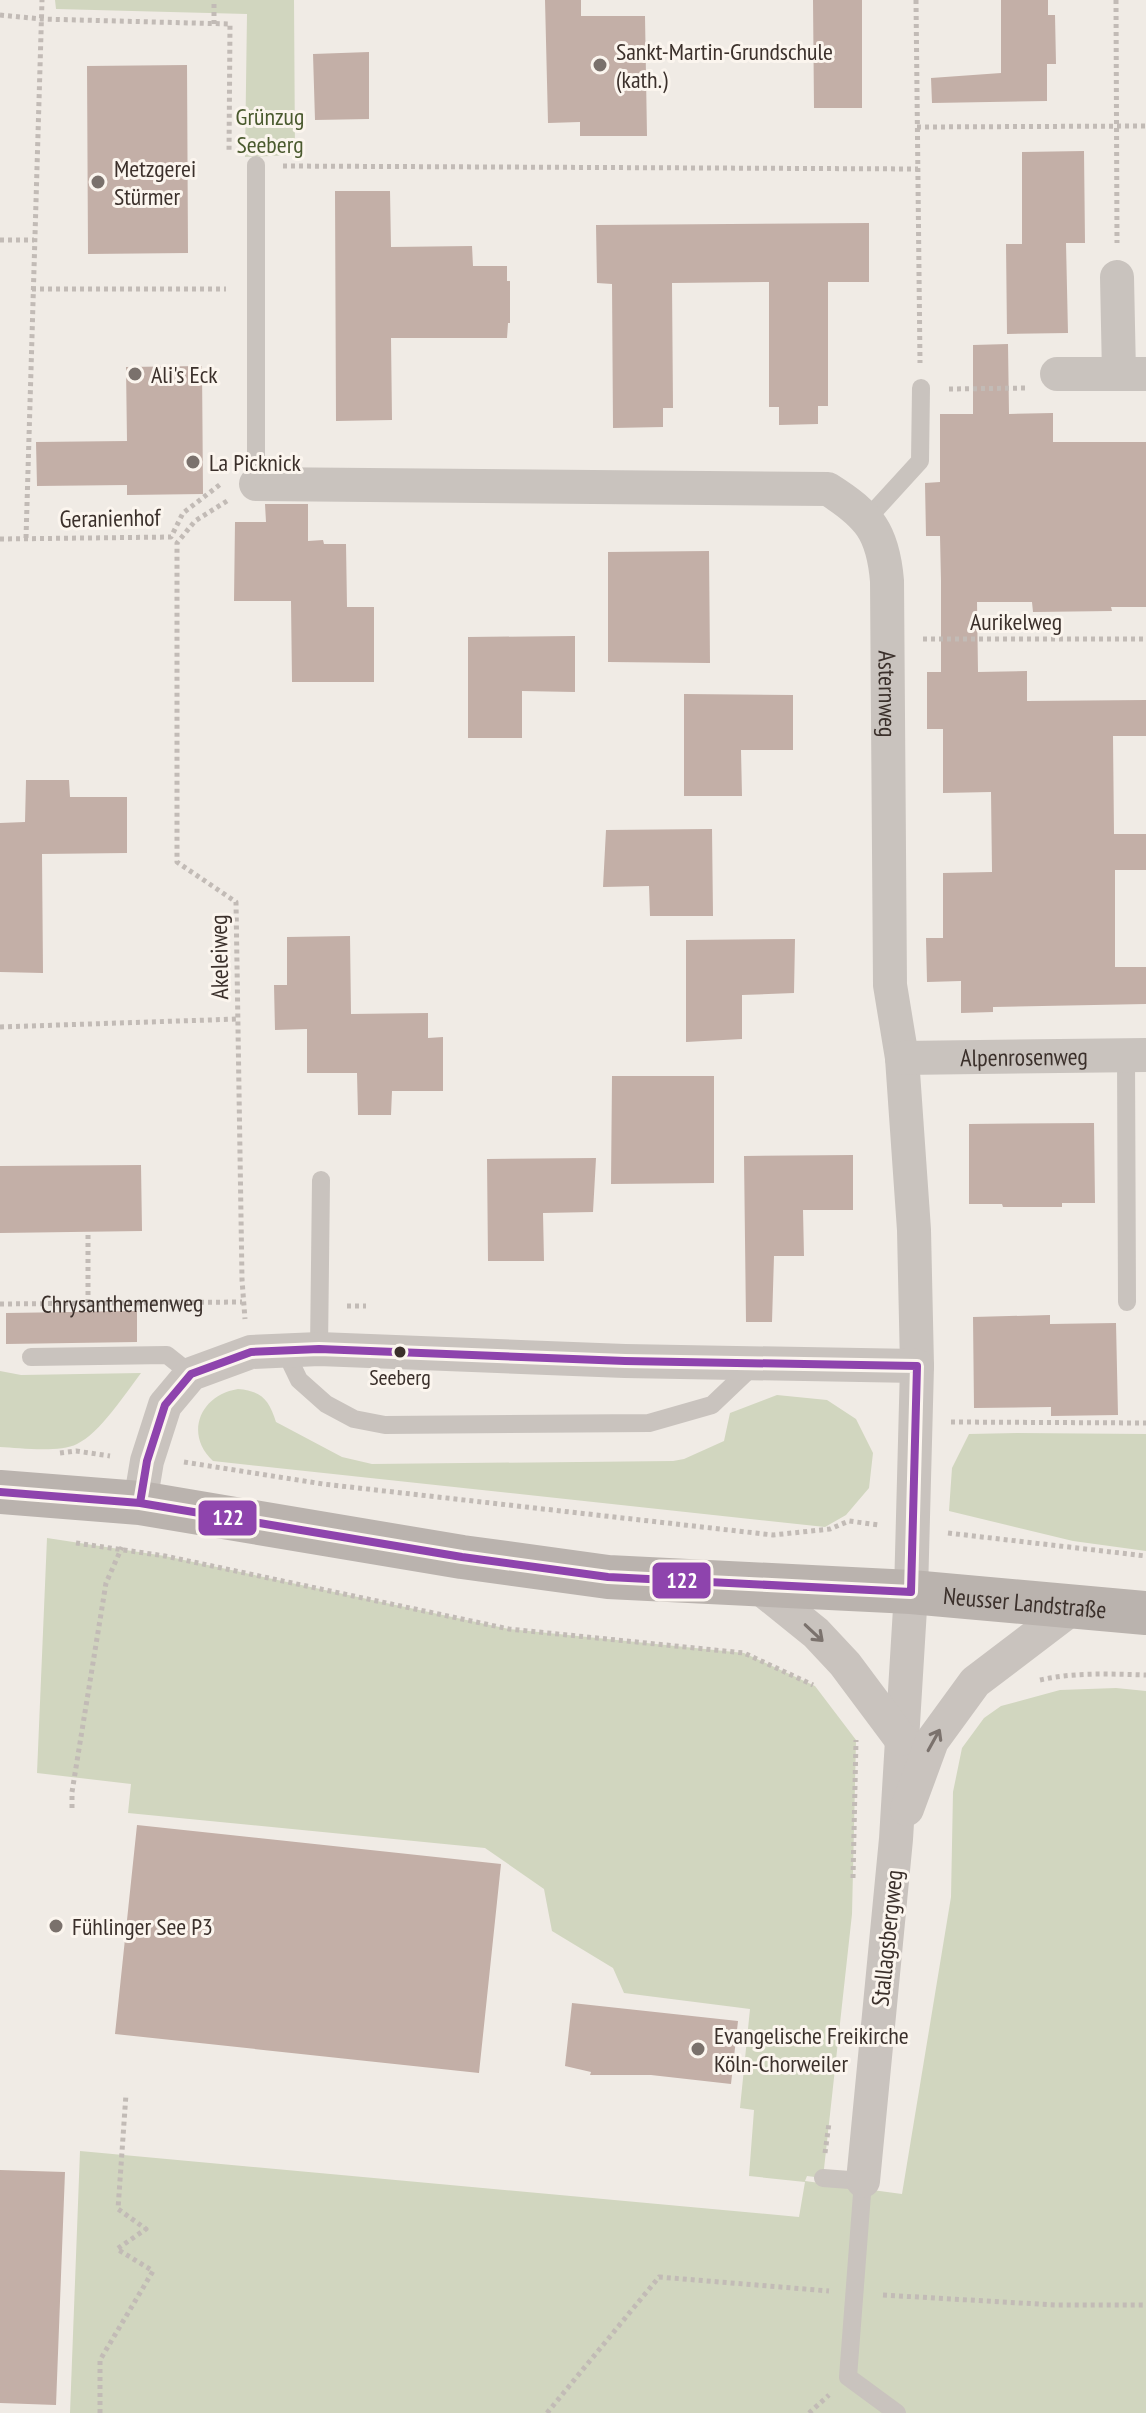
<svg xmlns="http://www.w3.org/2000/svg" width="1146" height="2413" viewBox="0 0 1146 2413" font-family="'PT Sans Narrow',sans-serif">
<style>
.green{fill:#d1d6bf}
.building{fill:#c3afa7}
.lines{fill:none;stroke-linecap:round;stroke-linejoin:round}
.path{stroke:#c2bbb6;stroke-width:5;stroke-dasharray:4 4;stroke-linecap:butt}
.lane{stroke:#c9c3be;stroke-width:18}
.street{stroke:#c9c3be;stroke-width:34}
.secondary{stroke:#bab3ae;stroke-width:44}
.bus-1-casing{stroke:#fbf5ee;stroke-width:14}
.bus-1{stroke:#8e44ad;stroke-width:8}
.oneway{stroke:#7b726d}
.poi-dot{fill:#7a716c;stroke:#fbf5ee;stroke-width:3}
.bus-dot{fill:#3b302b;stroke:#fbf5ee;stroke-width:3}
.labels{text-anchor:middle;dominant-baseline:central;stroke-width:6;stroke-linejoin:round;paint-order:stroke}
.bus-label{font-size:22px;fill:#3b302b;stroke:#fbf5ee}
.poi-label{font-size:24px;fill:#3b302b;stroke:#fbf5ee;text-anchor:start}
.park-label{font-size:24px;fill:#4a5a2e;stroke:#fbf5ee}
.street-label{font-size:24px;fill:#3b302b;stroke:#fbf5ee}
.line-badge{stroke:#fbf5ee;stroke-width:3}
.badge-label{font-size:22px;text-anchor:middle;font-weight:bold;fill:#fff}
</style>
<rect width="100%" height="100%" fill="#f0ebe5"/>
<path class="green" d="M 55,0 L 294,0 L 295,155 L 245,157 L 247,14 L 56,9 Z
M 0,1371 L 21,1375 L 141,1373 C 125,1394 100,1433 77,1444 C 59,1453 20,1448 0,1447 Z
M 238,1389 C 262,1391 269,1400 276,1422 L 342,1457 L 372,1464 L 673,1461 L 684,1459 L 724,1441 L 730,1413 L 777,1395 L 827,1400 L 856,1419 L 873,1453 L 869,1488 L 846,1515 L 825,1527 L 213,1461 C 184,1434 200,1395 238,1389 Z
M 1017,1433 L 1146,1434 L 1146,1551 L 1073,1541 L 949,1511 L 952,1468 L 969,1434 Z
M 47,1538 L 165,1556 L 509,1629 L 744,1653 L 815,1686 L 856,1740 L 852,1914 L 823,2178 L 807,2176 L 805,2181 L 902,2194 L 951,1897 L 953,1792 L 962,1748 L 984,1718 L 1001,1706 L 1060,1690 L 1116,1688 L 1146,1691 L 1146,2413 L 70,2413 L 80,2151 L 799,2217 L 805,2182 L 749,2176 L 754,2110 L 740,2108 L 750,2009 L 624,1993 L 613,1968 L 552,1931 L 544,1889 L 485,1848 L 128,1813 L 131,1784 L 37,1773 Z"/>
<path class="building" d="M 545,0 L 581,0 L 581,16 L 645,16 L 647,136 L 580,136 L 580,122 L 548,123 Z
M 813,0 L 862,0 L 862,108 L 814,108 Z
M 1001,0 L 1048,0 L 1048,15 L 1055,15 L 1056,64 L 1047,64 L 1047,101 L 932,103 L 931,78 L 1001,73 Z
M 369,52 L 369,119 L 315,120 L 313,54 Z
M 187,65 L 188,253 L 88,254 L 87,66 Z
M 1084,151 L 1085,243 L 1066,243 L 1068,333 L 1007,334 L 1006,244 L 1022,244 L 1022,152 Z
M 335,191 L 390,191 L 391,247 L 472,246 L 473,266 L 507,266 L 507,281 L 510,281 L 510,323 L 508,323 L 507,338 L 391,338 L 392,420 L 336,421 Z
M 869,223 L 869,282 L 828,282 L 828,406 L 818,406 L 818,424 L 779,425 L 779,407 L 769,407 L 769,282 L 672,283 L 673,408 L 663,408 L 663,427 L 613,428 L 612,284 L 597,283 L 596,225 Z
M 1008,344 L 1009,414 L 1053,413 L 1053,442 L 1146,442 L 1146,607 L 1111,607 L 1112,611 L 1033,612 L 1032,602 L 977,602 L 978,672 L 1027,671 L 1027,701 L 1146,700 L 1146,736 L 1113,736 L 1114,834 L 1146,834 L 1146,870 L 1115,870 L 1115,967 L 1146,967 L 1146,1004 L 993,1007 L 993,1012 L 961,1013 L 961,981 L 927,982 L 926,938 L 943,938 L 943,873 L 992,872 L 991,792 L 943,793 L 943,729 L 927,729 L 927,672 L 941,672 L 941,581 L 940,536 L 926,536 L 925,483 L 940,482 L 940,414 L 973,414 L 973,345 Z
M 202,366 L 203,494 L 127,495 L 127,485 L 37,486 L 36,442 L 127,441 L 126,367 Z
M 265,504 L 308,504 L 308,541 L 323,540 L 324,544 L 346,544 L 347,607 L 374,607 L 374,682 L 292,682 L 291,601 L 234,601 L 235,522 L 266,522 Z
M 709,551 L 710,663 L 608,662 L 608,552 Z
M 575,636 L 575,692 L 522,691 L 522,738 L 468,738 L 468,637 Z
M 684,694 L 793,695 L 793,750 L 741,750 L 742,796 L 684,796 Z
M 26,780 L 69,780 L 70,797 L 127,797 L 127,853 L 42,854 L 43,973 L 0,972 L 0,823 L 25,822 Z
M 712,829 L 713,916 L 650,916 L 649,886 L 603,887 L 606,830 Z
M 350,936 L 351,1014 L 428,1013 L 428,1038 L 443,1037 L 443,1091 L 392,1091 L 391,1115 L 358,1115 L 357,1073 L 307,1073 L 307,1029 L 275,1030 L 274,985 L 287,985 L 287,937 Z
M 795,939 L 794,993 L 742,995 L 742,1039 L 686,1042 L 686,940 Z
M 612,1076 L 714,1076 L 714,1183 L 611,1184 Z
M 1094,1123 L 1095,1203 L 1062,1203 L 1062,1207 L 1003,1207 L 1002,1204 L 969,1204 L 969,1124 Z
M 853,1155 L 853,1210 L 803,1210 L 804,1256 L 774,1256 L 772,1322 L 746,1322 L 744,1156 Z
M 596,1158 L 593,1212 L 543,1213 L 544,1261 L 488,1261 L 487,1159 Z
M 141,1165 L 142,1231 L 0,1233 L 0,1166 Z
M 137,1311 L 137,1342 L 6,1344 L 6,1313 Z
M 1050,1315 L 1050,1324 L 1116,1323 L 1118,1415 L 1051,1416 L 1051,1407 L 974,1408 L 973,1317 Z
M 137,1825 L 501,1864 L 479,2073 L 115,2034 Z
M 572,2003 L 738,2021 L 731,2084 L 651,2075 L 590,2075 L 591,2072 L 565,2066 Z
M 0,2170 L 65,2172 L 56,2405 L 0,2403 Z"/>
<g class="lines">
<g class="path">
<path d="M 916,0 L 920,363"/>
<path d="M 1116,0 L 1117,243"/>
<path d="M 0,15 L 41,19 L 230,24 L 229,153"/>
<path d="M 214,24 L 214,0"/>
<path d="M 917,127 L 1146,126"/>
<path d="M 283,166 L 918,169"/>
<path d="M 0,240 L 34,240"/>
<path d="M 32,289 L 226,289"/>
<path d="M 949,389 L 1027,388"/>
<path d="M 227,501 L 195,521 L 177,543 L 177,862 L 236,902 L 242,1280 L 245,1319"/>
<path d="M 26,538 L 42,0"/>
<path d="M 0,539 L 171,537 L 183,513 L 222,483"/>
<path d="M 923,639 L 1146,639"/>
<path d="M 0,1027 L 238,1019"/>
<path d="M 88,1303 L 88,1232"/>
<path id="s1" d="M 0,1304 L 242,1302"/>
<path d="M 347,1306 L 366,1306"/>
<path d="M 951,1422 L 1146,1423"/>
<path d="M 60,1453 L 76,1451 L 110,1456"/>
<path d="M 184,1462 L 323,1484 L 773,1535 L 830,1529 L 849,1521 L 879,1525"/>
<path d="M 948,1533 L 1146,1556"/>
<path d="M 76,1543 L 165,1556 L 509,1629 L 744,1653 L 813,1685"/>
<path d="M 1040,1680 C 1075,1672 1111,1674 1146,1675"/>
<path d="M 72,1808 L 72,1792 L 106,1583 L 122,1547"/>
<path d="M 853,1878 L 856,1740"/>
<path d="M 825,2153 L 829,2123"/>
<path d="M 883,2295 L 1055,2305 L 1146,2305"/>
<path d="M 100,2413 L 100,2360 L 153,2271 L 117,2249 L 146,2229 L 118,2209 L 126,2094"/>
<path d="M 547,2413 L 659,2277 L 829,2291"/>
<path d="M 809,2413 L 829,2395"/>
</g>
<path class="lane" d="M 256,484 L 256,165
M 867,519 L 920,461 L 921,388
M 1126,1055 L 1127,1302
M 319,1349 L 321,1180
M 285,1351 L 299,1380 L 326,1404 L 354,1419 L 385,1425 L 649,1423 L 712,1405 L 754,1365
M 31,1357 L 167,1355 L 191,1374
M 823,2178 L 863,2181 L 848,2377 L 897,2413"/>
<g class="street">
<path d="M 1117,277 L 1119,374"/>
<path d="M 1057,374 L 1146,374"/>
<path id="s2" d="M 256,484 L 828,489 C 869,515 883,532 887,581 L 890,985 L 902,1058 L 914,1230 L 917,1366 L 911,1592 L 896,1839 L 863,2181"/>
<path id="s3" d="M 902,1058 L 1146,1055"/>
<path d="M 140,1503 L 147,1461 L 165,1405 L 191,1374 L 251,1352 L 319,1349 L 625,1361 L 917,1366"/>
<path d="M 754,1583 L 816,1633 L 845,1664 L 901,1739"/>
<path d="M 907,1809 L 932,1741 L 975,1682 L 1075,1606"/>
</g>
<path class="secondary" id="s4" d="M 0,1492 L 140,1503 L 462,1557 L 608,1577 L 911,1592 L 1146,1613"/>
<g class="bus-1-casing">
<path id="bus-1" d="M 0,1492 L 140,1503 L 462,1557 L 608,1577 L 911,1592
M 140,1503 L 147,1461 L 165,1405 L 191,1374 L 251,1352 L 319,1349 L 625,1361 L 917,1366
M 911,1592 L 917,1366"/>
</g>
<use href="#bus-1" class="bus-1"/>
</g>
<defs><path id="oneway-shaft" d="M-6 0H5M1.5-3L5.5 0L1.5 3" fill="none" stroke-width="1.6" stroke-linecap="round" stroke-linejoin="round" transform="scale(2)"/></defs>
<g class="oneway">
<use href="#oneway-shaft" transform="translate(814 1633) rotate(43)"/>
<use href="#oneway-shaft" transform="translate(934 1740) rotate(-61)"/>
</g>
<g class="poi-dot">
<circle cx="600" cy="65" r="8"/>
<circle cx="98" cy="182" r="8"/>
<circle cx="135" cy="374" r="8"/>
<circle cx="193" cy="462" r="8"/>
<circle cx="56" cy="1926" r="8"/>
<circle cx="698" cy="2049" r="8"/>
</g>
<circle class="bus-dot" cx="400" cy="1352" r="7"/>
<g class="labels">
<g class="bus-label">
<text x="400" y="1377">Seeberg</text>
</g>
<g class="poi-label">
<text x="616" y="51">Sankt-Martin-Grundschule<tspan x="616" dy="28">(kath.)</tspan></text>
<text x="114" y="168">Metzgerei<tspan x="114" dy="28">Stürmer</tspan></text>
<text x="151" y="374">Ali's Eck</text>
<text x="209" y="462">La Picknick</text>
<text x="72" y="1926">Fühlinger See P3</text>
<text x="714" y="2035">Evangelische Freikirche<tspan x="714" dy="28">Köln-Chorweiler</tspan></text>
</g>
<g class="park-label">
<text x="270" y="116">Grünzug<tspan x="270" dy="28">Seeberg</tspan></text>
</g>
<g class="street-label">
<text transform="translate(110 518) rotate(-1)">Geranienhof</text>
<text x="1016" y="621">Aurikelweg</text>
<text stroke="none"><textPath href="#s2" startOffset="800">Asternweg</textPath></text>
<text transform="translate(219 957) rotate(-91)">Akeleiweg</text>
<text stroke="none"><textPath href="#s3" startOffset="122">Alpenrosenweg</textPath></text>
<text stroke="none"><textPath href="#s1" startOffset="122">Chrysanthemenweg</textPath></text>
<text stroke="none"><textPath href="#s4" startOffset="1032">Neusser Landstraße</textPath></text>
<text transform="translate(887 1938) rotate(-84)">Stallagsbergweg</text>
</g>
</g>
<g class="line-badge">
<rect x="197" y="1499" width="61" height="38" rx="8" fill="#8e44ad"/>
<rect x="651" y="1561" width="61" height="39" rx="8" fill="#8e44ad"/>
</g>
<g class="badge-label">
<text x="228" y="1525">122</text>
<text x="682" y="1588">122</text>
</g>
</svg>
